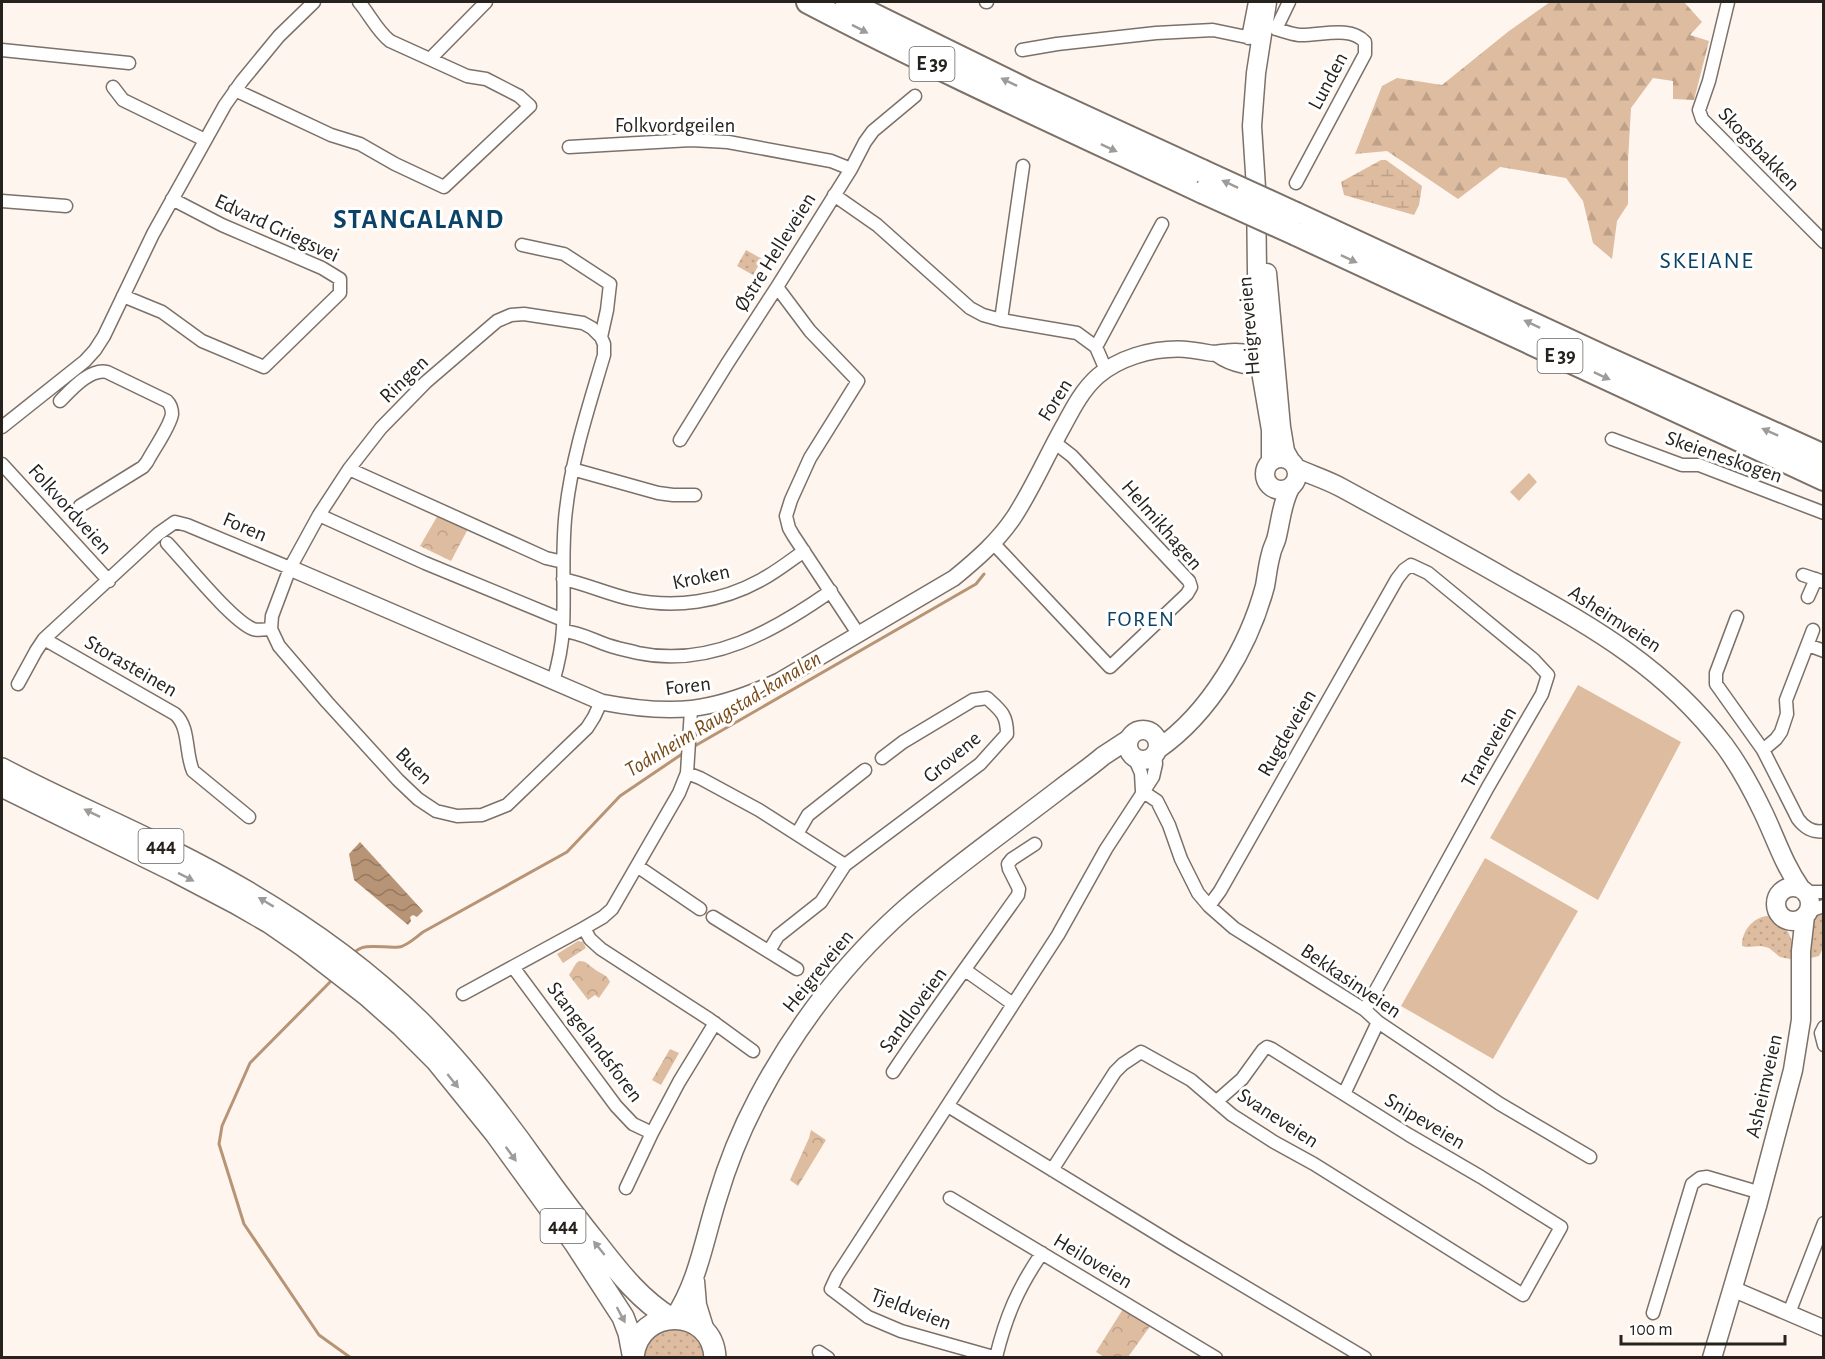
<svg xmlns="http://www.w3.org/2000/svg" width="1825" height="1359" viewBox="0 0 1825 1359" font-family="'Alegreya Sans',sans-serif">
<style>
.grass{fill:url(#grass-dots)}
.forest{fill:url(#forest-firs)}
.wetland{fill:url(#wetland-marsh)}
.park{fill:url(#park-crowns)}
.garden{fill:#ddbca0}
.water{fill:url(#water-waves)}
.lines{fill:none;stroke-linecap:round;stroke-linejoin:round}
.stream{stroke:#b79475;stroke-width:3}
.minor-casing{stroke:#7b7169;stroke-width:15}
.tertiary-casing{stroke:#7b7169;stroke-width:18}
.secondary-casing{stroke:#7b7169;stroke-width:21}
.trunk-casing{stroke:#7b7169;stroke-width:24}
.motorway-casing{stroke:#7b7169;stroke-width:26}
.minor{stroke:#fff;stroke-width:12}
.tertiary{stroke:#fff;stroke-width:15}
.secondary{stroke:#fff;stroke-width:18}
.trunk{stroke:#fff;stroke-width:21}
.motorway{stroke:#fff;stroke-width:22}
.motorway-bridge-casing{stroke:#7b7169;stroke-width:26;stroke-linecap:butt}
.motorway-bridge{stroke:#fff;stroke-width:22}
.oneway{fill:#9d9c9a}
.labels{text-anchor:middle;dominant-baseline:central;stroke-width:6;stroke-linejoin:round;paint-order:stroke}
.shield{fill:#fff;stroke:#676462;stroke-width:1.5}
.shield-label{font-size:20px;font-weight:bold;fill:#26221e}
.street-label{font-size:21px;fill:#26221e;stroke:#fff}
.neighbourhood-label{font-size:22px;letter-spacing:1.5px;fill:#0c4265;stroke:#fff}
.water-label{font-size:22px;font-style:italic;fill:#794a18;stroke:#fff}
.quarter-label{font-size:24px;letter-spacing:1.5px;fill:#0c4265;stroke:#fff}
.district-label{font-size:27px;font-weight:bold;letter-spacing:1.5px;fill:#0c4265;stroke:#fff}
</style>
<defs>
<pattern id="grass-dots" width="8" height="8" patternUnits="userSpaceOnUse" patternTransform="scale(1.5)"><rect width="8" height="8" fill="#ddbca0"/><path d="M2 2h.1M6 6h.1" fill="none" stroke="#bea189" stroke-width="1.8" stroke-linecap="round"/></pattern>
<pattern id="forest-firs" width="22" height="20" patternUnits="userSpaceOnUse" patternTransform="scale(1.5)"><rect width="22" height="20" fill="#ddbca0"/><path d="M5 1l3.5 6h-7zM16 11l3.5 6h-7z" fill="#bea189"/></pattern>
<pattern id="wetland-marsh" width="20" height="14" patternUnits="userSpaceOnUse" patternTransform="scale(1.5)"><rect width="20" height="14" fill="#ddbca0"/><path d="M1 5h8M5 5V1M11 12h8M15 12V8" fill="none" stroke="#bea189"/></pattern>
<pattern id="park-crowns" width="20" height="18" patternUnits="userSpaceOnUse" patternTransform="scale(1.5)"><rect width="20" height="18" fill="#ddbca0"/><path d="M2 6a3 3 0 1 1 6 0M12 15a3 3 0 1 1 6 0" fill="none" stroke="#bea189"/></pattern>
<pattern id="water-waves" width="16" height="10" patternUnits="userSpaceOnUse" patternTransform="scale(1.5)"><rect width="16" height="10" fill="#b79475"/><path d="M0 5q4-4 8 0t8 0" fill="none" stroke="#95785f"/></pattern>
</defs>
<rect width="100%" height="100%" fill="#fef5ee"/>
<path class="grass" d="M 746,250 L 762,259 L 753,275 L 737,266 Z
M 1823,909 L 1823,948 L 1819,956 L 1811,958 L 1808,957 L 1812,919 Z
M 1767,916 C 1789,923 1793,939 1795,960 L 1780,957 L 1769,948 L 1761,946 L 1746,947 L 1742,946 C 1742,931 1752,918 1767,916 Z
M 674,1328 C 693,1330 702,1340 706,1358 L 644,1358 C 648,1340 657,1331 674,1328 Z"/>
<path class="forest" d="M 1550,2 L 1684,2 L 1702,22 L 1690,35 L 1709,41 L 1694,100 L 1673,99 L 1673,81 L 1653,78 L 1631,108 L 1628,160 L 1628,204 L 1617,221 L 1612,259 L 1593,243 L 1583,201 L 1566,178 L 1500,167 L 1458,199 L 1387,151 L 1355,154 L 1382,86 L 1397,78 L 1442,85 L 1509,31 Z"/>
<path class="wetland" d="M 1381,160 L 1386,160 L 1422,186 L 1419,205 L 1414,215 L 1344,195 L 1341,182 Z"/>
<path class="park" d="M 438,515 L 469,527 L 451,561 L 420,546 Z
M 578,941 L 583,942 L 586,948 L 563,963 L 557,954 Z
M 579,961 C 587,961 587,964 593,968 C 600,974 606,973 610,982 L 599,998 L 595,995 L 588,1000 L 569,975 C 573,970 574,964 579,961 Z
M 670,1049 L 679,1053 L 661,1085 L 652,1080 Z
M 811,1130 L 826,1140 L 798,1186 L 790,1180 L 809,1138 Z
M 1123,1309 L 1151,1325 L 1128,1357 L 1104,1357 L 1096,1352 Z"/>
<path class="garden" d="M 1529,473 L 1537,482 L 1519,501 L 1510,492 Z
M 1578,685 L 1681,742 L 1598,900 L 1490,838 Z
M 1485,858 L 1578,911 L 1493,1059 L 1401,1006 Z"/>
<path class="water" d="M 360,842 L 423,911 L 417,917 L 413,915 L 410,917 L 411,921 L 408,925 L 354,880 L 349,854 Z"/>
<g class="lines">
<path class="stream" d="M 693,747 L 976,584 L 984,574
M 353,954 C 363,941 384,949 399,947 C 407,946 416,937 423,932 L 567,852 L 620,796 L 685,752
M 334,978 L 250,1063 L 222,1126 L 219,1144 L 244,1224 L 319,1335 L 351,1358"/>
<g class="minor-casing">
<path id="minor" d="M 986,2 L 987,2
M 1289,2 L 1276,29 C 1283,31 1292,34 1299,35 C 1320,36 1350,25 1365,42 L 1365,54 L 1296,183
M 1728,2 L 1709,81 L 1699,110 L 1702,119 L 1824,242
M 1248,38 L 1255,2
M 2,50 L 129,63
M 1022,50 L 1057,44 L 1156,33 L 1213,30 L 1261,40
M 430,59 L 486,2
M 113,87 L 123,100 L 205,140
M 235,90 L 331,135 L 360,144 L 395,164 L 444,187 L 530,106 L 519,96 L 486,79 L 467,76 L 390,41 C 377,31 370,15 359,2
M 569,147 L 691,140 L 728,142 L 831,161 L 851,169
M 834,195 L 877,225 L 970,308 L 983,315 L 1001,320 L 1077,333 L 1096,347
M 2,201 L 66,206
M 522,245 L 564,254 L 610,284 L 607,310 L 601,337
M 777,287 L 810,331 L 858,381 L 810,458 L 791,500 L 786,516 L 789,528 L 793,535 L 859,635
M 123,296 L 162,312 L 202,341 L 264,367 L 340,293 L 340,279 L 322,268 L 222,225 L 172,199
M 1001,320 L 1023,166
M 1106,370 L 1096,347 L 1162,224
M 60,401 C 71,390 90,368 107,372 L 167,401 C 171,405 172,409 172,414 C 170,427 153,450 147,462 L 143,467 L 80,506
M 2,427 L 85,361 L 95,350 L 104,336 L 153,234 L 225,105 L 242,81 L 279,36 L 314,2
M 1612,439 L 1682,465 L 1699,465 L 1824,513
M 680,440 L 727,364 L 777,287 L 851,169 L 865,142 L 873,131 L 915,96
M 2,464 L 109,581
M 349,469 L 546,558 L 563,562
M 572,469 L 658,493 L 673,495 L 695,495
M 319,515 L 425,563 L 563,620
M 167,543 C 185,562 231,620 253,629 C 258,631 266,629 271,629
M 993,543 L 1110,667 L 1187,594 L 1191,587 L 1189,581 L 1072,456 L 1054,442
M 1803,575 L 1824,582
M 563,579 C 586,584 608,594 630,599 C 675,609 721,602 761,580 C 776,572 790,561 804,551
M 1808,597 L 1816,579
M 1737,617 L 1716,673 L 1716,684 L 1763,750 L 1798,819 C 1804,827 1813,833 1824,831
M 563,631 C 577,632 589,638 602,643 C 614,648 627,650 638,653 C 710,668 774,631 831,591
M 44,639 L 175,714 C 190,727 185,753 193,771 L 249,817
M 1808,645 L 1824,651
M 553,682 C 558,665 562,647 563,628 C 565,589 561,549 566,510 C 572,457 589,406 604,355 L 604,344 L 601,337 L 592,328 L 583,323 L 524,314 L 511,315 L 497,321 L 426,382 L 381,428 L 349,469 L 319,515 L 290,568 L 272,616 L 271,629 L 279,646 L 327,702 L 398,780 L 418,799 L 436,811 L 457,816 L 482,815 L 507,805 L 587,728 L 594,717 L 601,702
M 18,684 L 36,651 L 44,639 L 158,534 L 175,522 L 187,525 L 290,568
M 1763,750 L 1776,739 L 1781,732 L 1787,714 L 1786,700 L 1813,630
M 1134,757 L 1141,773 L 1142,791
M 687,773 L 700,778 L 759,810 L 845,865
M 1142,791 L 1157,801 L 1169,825 L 1181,859 L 1198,893 L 1209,906 L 1234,928 L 1365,1010 L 1378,1022 L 1500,1104 L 1590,1157
M 797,834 L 808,815 L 865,770
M 637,866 L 700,909
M 1806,892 L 1824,892
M 1209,906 L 1220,891 L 1397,579 L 1404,570 L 1411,565 L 1428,573 L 1534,660 L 1548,675 L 1542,694 L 1488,787 L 1365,1010
M 1809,911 L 1824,906
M 713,917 L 797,969
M 584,928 L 590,939 L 601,949 L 709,1019 L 753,1051
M 769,951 L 778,936 L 821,902 L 845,865 L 980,764 L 1007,734 C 1007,714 1000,710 987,698 L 973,700 L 903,742 L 882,758
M 513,967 L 616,1106 L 633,1124 L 652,1133
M 965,970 L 1013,1004
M 463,994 L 584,928 L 603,917 L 612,909 L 679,793 L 687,773 L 691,710
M 1824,1027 L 1821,1033 L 1824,1045
M 893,1072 C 933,1012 976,954 1018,895 L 1019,889 L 1009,869 L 1008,864 L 1012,859 L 1035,844
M 1344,1094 L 1378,1022
M 948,1106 L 1180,1248 L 1365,1358
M 1052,1170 L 1115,1072 L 1123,1064 L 1141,1052 L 1191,1080 L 1232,1115 L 1274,1142 L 1314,1164 L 1523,1295 L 1561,1227 L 1481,1177 L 1409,1135 L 1272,1049 L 1267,1047 L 1263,1050 L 1242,1079 L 1217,1101
M 626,1188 L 652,1133 L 679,1082 L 715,1023
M 950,1198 L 1216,1358
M 1653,1313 L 1692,1184 L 1700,1178 L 1707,1177 L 1761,1193
M 1789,1313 L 1824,1223
M 819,1352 L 828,1358
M 996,1357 C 1006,1316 1018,1288 1042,1253
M 997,1358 L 901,1331 L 868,1317 L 831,1289 L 837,1276 L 1058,935 L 1106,849 L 1153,777 L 1156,764 L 1155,754"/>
</g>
<g class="tertiary-casing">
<path id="tertiary" d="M 1217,354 C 1232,365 1253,369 1271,365
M 290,568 L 601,702 C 673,716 712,712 779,681 L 954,578 C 976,560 998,541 1014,517 C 1033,488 1047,455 1064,425 C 1073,408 1083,389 1098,376 C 1119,358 1150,349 1178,349 C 1188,349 1199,351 1210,353 C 1216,354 1221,352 1227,352 C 1242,350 1254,353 1267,359
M 1733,1289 L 1824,1328"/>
</g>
<g class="secondary-casing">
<path id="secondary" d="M 1267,2 L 1256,73 L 1252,126 L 1256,188 L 1258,354 L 1271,430 L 1271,461
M 1267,273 L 1281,427 L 1285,451 L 1290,460
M1265 474a16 16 0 1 1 32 0a16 16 0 1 1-32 0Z
M 1296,468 C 1311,475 1328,480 1342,488 C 1397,518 1451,547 1505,578 C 1590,626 1663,665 1724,745 C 1739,765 1752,789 1763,812 C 1776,839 1783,863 1801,889
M1128 745a15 15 0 1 1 30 0a15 15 0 1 1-30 0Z
M 1158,749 C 1210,713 1249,646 1265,586 C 1267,575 1268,564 1271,554 C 1272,548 1276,542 1277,536 C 1281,519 1282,503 1290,488
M1776 904a17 17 0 1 1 34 0a17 17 0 1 1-34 0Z
M 695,1281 L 697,1305 L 705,1331
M 674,1318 C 698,1282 704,1240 717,1199 C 727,1165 741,1130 758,1098 C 795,1028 845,962 905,909 C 954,867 1008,829 1060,789 C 1074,778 1089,768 1103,756 L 1129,739
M 1712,1358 L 1757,1206 L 1793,1070 L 1801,1020 L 1801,951 L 1805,916"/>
</g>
<g class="trunk-casing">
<path id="trunk" d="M 2,769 C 56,798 114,822 169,850 C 260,895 346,949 419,1021 C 463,1065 501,1114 537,1165 C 557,1193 578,1221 600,1248 C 621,1275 641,1300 670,1318
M 2,786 L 175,871 L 236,903 L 269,922 L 305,947 L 367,995 L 402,1026 L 436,1060 L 496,1134 L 575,1243 L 623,1317 L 629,1333 L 633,1354
M 633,1357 C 638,1305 713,1306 715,1358"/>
</g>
<g class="motorway-casing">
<path id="motorway" d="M 808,2 C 938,70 1071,130 1203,192
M 847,2 L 1026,90 L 1202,171
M 1296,214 L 1604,357 L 1824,456
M 1296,234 L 1824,479"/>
</g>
<use href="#minor" class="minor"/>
<use href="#tertiary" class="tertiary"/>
<use href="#secondary" class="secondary"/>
<use href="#trunk" class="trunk"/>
<use href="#motorway" class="motorway"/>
<g class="motorway-bridge-casing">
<path id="motorway-bridge" d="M 1202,171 L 1296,214
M 1203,192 L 1296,234"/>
</g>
<use href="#motorway-bridge" class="motorway-bridge"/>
</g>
<defs><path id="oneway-solid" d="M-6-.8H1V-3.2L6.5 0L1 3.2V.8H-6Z" transform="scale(1.5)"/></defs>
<g class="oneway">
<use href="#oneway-solid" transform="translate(860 29) rotate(27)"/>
<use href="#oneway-solid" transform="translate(1009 82) rotate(-154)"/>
<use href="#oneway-solid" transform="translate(1109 148) rotate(25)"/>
<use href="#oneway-solid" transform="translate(1230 184) rotate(-155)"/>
<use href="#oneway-solid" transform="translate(1349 259) rotate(25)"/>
<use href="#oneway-solid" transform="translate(1532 324) rotate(-155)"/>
<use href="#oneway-solid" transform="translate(1602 376) rotate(25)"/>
<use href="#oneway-solid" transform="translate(1770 432) rotate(-156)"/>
<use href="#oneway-solid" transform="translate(92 813) rotate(-154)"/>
<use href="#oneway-solid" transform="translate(186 877) rotate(27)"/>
<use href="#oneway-solid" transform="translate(266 902) rotate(-149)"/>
<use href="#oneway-solid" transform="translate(453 1081) rotate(51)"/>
<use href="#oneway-solid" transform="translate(511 1154) rotate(54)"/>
<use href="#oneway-solid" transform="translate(599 1248) rotate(-129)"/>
<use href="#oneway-solid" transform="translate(621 1315) rotate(62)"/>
</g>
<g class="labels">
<g class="shield">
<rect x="909.5" y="47" width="45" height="34" rx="4.5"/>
<rect x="1537.5" y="339" width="45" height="34" rx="4.5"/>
<rect x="138.5" y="829" width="45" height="34" rx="4.5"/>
<rect x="540.5" y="1209" width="45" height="34" rx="4.5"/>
</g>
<g class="shield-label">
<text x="932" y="64">E 39</text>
<text x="1560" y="356">E 39</text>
<text x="161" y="846">444</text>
<text x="563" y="1226">444</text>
</g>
<g class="street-label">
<text transform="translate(1328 81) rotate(-62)">Lunden</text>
<text x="675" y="125">Folkvordgeilen</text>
<text transform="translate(1759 149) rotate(46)">Skogsbakken</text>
<text transform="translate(277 228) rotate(25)">Edvard Griegsvei</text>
<text transform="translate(775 252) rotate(-58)">Østre Helleveien</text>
<text transform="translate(1249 326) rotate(-95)">Heigreveien</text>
<text transform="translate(404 379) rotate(-44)">Ringen</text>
<text transform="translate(1055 400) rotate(-58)">Foren</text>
<text transform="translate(1724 457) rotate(19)">Skeieneskogen</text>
<text transform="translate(70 509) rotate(48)">Folkvordveien</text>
<text transform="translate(1162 525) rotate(49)">Helmikhagen</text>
<text transform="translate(245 527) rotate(23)">Foren</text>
<text transform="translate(701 577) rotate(-12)">Kroken</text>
<text transform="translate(1615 619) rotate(33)">Asheimveien</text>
<text transform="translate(131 666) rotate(30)">Storasteinen</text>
<text transform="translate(688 686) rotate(-7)">Foren</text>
<text transform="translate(1287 733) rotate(-60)">Rugdeveien</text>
<text transform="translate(1489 747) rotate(-60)">Traneveien</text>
<text transform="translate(952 757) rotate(-40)">Grovene</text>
<text transform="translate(414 766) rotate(45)">Buen</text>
<text transform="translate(818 971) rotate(-51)">Heigreveien</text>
<text transform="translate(1351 981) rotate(34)">Bekkasinveien</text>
<text transform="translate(913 1010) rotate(-54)">Sandloveien</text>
<text transform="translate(595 1042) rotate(53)">Stangelandsforen</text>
<text transform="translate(1764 1086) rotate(-77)">Asheimveien</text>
<text transform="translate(1278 1118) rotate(33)">Svaneveien</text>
<text transform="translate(1425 1121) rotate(31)">Snipeveien</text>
<text transform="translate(1093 1261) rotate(31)">Heiloveien</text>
<text transform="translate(911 1309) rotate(21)">Tjeldveien</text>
</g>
<g class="neighbourhood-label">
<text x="1141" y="619">FOREN</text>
</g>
<g class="water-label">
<text transform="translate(723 714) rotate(-31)">Todnheim Raugstad-kanalen</text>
</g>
<g class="quarter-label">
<text x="1707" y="261">SKEIANE</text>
</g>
<g class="district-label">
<text x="419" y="219">STANGALAND</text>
</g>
</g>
<rect width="1825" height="1359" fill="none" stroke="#26221e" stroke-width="6"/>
<path d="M1621 1335v9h164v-9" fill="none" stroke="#26221e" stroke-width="3"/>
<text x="1630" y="1335" font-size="18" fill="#26221e" stroke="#ffffff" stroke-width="4.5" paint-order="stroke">100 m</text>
</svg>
